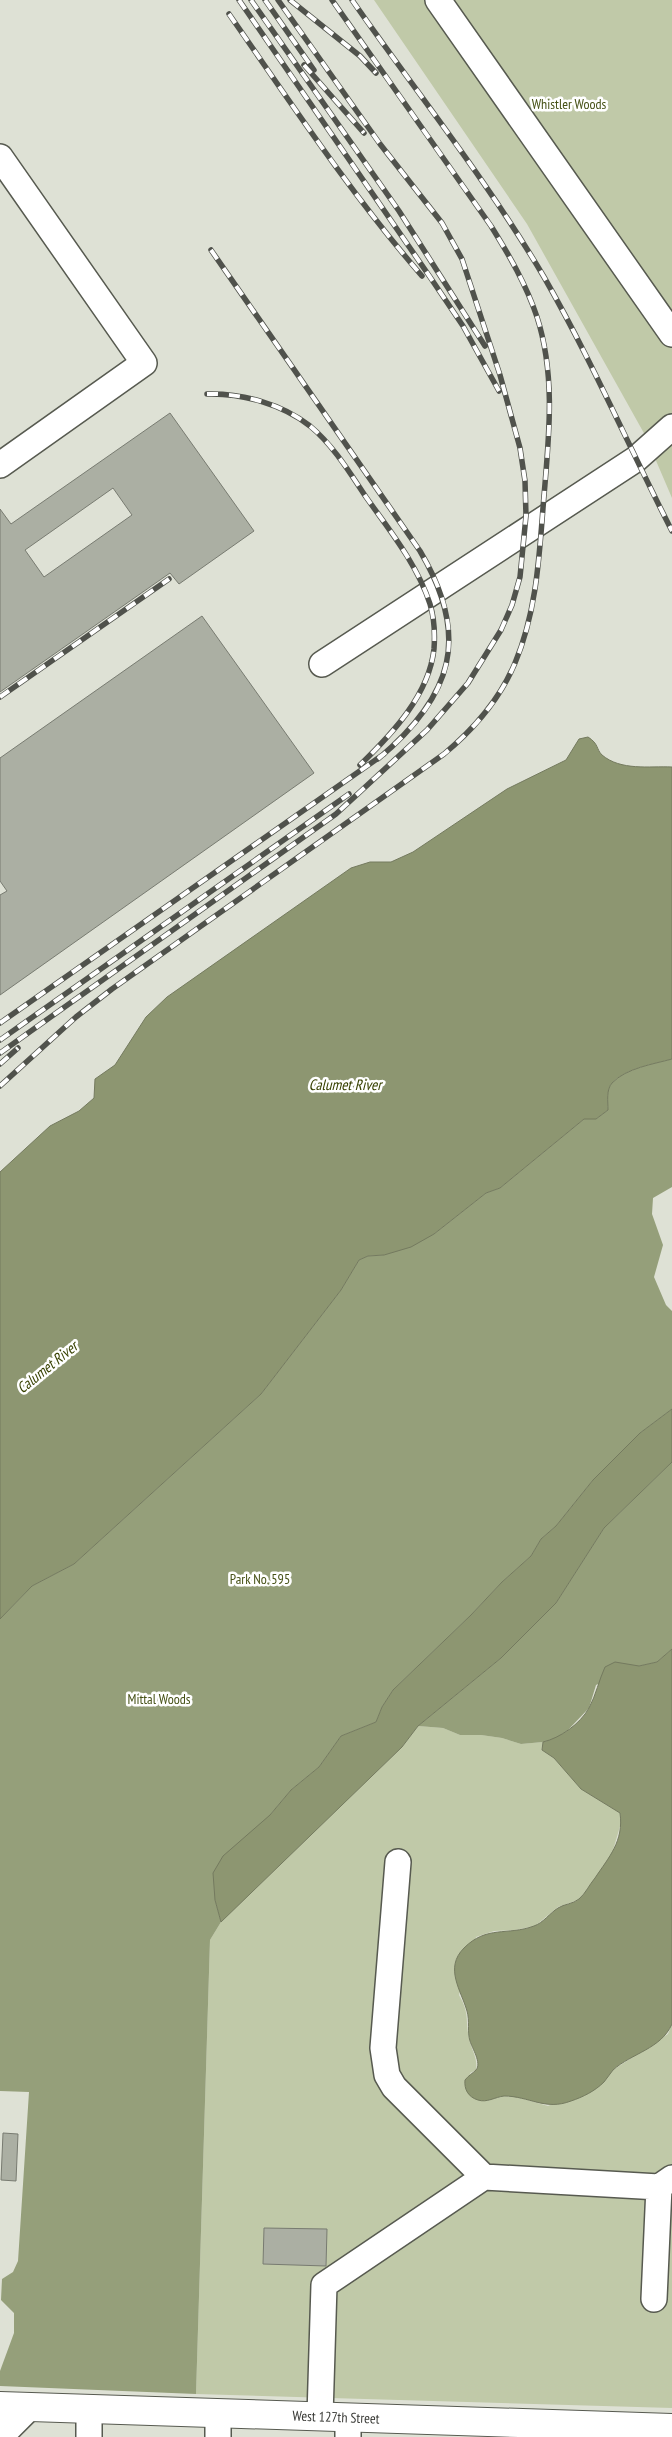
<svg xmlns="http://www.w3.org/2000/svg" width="672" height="2437" viewBox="0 0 672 2437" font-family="'PT Sans Narrow',sans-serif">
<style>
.green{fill:#c0c9a8}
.forest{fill:#959f7a}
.water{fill:#8d9671;stroke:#747a5f}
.building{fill:#abafa3;stroke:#787b71;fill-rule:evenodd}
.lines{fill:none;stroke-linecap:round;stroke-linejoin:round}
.minor-casing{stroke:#575a50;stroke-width:28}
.major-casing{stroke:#575a50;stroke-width:30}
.minor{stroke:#fff;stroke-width:25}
.major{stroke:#fff;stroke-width:28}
.rail-casing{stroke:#50524c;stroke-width:5.5}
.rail{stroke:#fff;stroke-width:4;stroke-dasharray:11;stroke-linecap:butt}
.labels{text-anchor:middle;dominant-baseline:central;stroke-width:5;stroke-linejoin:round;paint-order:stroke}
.park-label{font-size:14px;fill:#475217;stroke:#fff}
.street-label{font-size:14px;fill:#393a36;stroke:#fff}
.water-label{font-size:15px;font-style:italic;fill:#374101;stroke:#fff}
</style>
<rect width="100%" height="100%" fill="#dee1d5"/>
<path class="green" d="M 374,0 L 672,0 L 672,498 L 645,435 L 527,224 Z
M 418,1726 L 443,1728 L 460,1735 L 481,1735 L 502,1738 L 521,1744 L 543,1742 L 542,1750 L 554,1758 L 581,1789 L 620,1813 L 621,1823 L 611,1857 L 587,1891 L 578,1900 L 558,1907 L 535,1926 L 515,1930 L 494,1931 L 476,1937 L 459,1995 C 470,2014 465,2019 469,2038 C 471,2050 478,2057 476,2070 L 470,2073 L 487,2101 L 502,2096 L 517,2097 L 548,2106 L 605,2080 L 613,2070 L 668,2034 L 672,2024 L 672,2408 L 196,2394 L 210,1940 L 221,1922 L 252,1890 L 402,1747 Z"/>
<path class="forest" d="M 672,1059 L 672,1187 L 653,1198 L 652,1214 L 663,1245 L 654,1277 L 666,1305 L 672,1311 L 672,1409 L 640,1433 L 593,1480 L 556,1526 L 541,1539 L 531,1556 L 502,1582 L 471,1615 L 393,1690 L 382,1707 L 376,1722 L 341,1736 L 319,1767 L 291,1790 L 270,1815 L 215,1900 L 221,1922 L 210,1940 L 196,2394 L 0,2386 L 0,2371 L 14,2333 L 14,2313 L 1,2300 L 2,2279 L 13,2272 L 18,2261 L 29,2092 L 0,2091 L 0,1619 L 32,1586 L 74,1564 L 261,1394 L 341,1290 L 359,1260 L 368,1256 L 384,1255 L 434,1234 L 486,1193 L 500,1188 L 584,1119 L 596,1119 L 608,1110 C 607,1101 606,1090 612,1083 C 626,1068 654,1064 672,1059 Z
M 672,1462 L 672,1649 L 657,1662 L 639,1666 L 596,1685 L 589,1708 L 568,1730 L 556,1739 L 543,1742 L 521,1744 L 502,1738 L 481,1735 L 460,1735 L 443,1728 L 418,1726 L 501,1658 L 556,1603 L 604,1528 Z"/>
<path class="water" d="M 588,737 C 599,744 596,749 602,755 C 621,771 649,766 672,767 L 672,1059 C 654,1064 626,1068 612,1083 C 606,1090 608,1101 608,1110 L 596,1119 L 584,1119 L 500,1188 L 486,1193 L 434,1234 L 411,1247 L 384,1255 L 368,1256 L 359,1260 L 341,1290 L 261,1394 L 74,1564 L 32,1586 L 0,1619 L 0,1172 L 50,1126 L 79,1111 L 94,1098 L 95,1079 L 115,1065 L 146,1017 L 167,997 L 351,868 L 370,862 L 391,862 L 413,852 L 507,789 L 566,760 L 579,739 Z
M 672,1409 L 672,1462 L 604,1528 L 556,1603 L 501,1658 L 418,1726 L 402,1747 L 221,1922 L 215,1900 L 213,1873 L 223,1856 L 270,1815 L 291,1790 L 319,1767 L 341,1736 L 376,1722 L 382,1707 L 393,1690 L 471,1615 L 502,1582 L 531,1556 L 541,1539 L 556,1526 L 593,1480 L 640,1433 Z
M 672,1649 L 672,2024 C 661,2049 632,2053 613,2070 C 610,2074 607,2078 604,2082 C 595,2091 583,2097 571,2101 C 545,2111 529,2096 504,2096 C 495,2097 487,2103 478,2100 C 468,2097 464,2089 465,2080 C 468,2076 473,2073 476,2070 C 482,2063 472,2048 470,2041 C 467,2032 470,2021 467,2011 C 461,1990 444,1968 464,1948 C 487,1925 507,1936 534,1926 C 543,1923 550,1913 558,1908 C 564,1904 573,1904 579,1899 C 586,1893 589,1885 595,1878 C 609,1857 624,1841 620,1813 L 581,1789 L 554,1758 L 542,1750 L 543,1742 C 560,1738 580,1724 589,1708 C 596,1695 599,1680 605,1667 L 615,1662 L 639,1666 L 657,1662 Z"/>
<path class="building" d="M 170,413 L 254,531 L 179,584 L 170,573 L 0,692 L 0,509 L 11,524 ZM 113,488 L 132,515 L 44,577 L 25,550 Z
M 202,616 L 314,773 L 0,995 L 0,895 L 7,891 L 0,881 L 0,758 Z
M 3,2133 L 18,2134 L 16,2181 L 1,2180 Z
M 264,2228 L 327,2229 L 326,2266 L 263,2264 Z"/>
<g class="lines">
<g class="minor-casing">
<path id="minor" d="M 438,0 L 672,334
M 0,157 L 144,363 L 0,465
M 322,664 L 636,459 L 672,427
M 398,1862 L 383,2048 L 387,2075 L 394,2087 L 484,2177 L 659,2187 L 672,2178
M 654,2299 L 659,2187
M 320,2416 L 324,2285 L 484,2177
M 0,2437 L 30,2407
M 89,2437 L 89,2409
M 218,2437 L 218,2413
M 348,2437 L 348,2417"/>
</g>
<g class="major-casing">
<path id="major" d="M 0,2406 L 672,2428"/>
</g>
<use href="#minor" class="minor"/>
<use href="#major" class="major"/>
<g class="rail-casing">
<path id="rail" d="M 239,0 L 430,277 L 463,326 L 499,391
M 251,0 L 399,211 L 485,346
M 265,0 L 314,70
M 290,0 L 360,56 L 376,73
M 352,0 C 416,92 487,180 544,277 C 591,359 629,447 672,531
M 229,14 C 291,103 351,194 422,276
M 304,65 L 364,133
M 211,250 L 420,551 C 471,637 453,696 378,759
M 207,394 C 242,393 282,404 310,426 C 333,445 350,473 366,497 C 390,531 417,564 430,604 C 434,617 435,635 434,649 C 429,695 392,734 360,765
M 0,697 L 169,579
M 0,1023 L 384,754
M 0,1040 L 349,794
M 0,1053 L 336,814 L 427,730 L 468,683 L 501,630 L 512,605 L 520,577 L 526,516 L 525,481 L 520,448 L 500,375 L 462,259 L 442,223 L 380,144 L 278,0
M 0,1064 L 18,1048
M 0,1086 L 76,1017 L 112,989 L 444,754 C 474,729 500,699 515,663 C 536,613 539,560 543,508 C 548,444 557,379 537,317 C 526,284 509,255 491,226 L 332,0"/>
</g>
<use href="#rail" class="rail"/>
</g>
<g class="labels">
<g class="park-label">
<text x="569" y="104">Whistler Woods</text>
<text x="260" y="1579">Park No. 595</text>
<text x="159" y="1699">Mittal Woods</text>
</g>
<g class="street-label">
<text transform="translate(336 2417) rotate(2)">West 127th Street</text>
</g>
<g class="water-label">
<text x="345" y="1084">Calumet River</text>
<text transform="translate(47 1367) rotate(-39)">Calumet River</text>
</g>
</g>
</svg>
